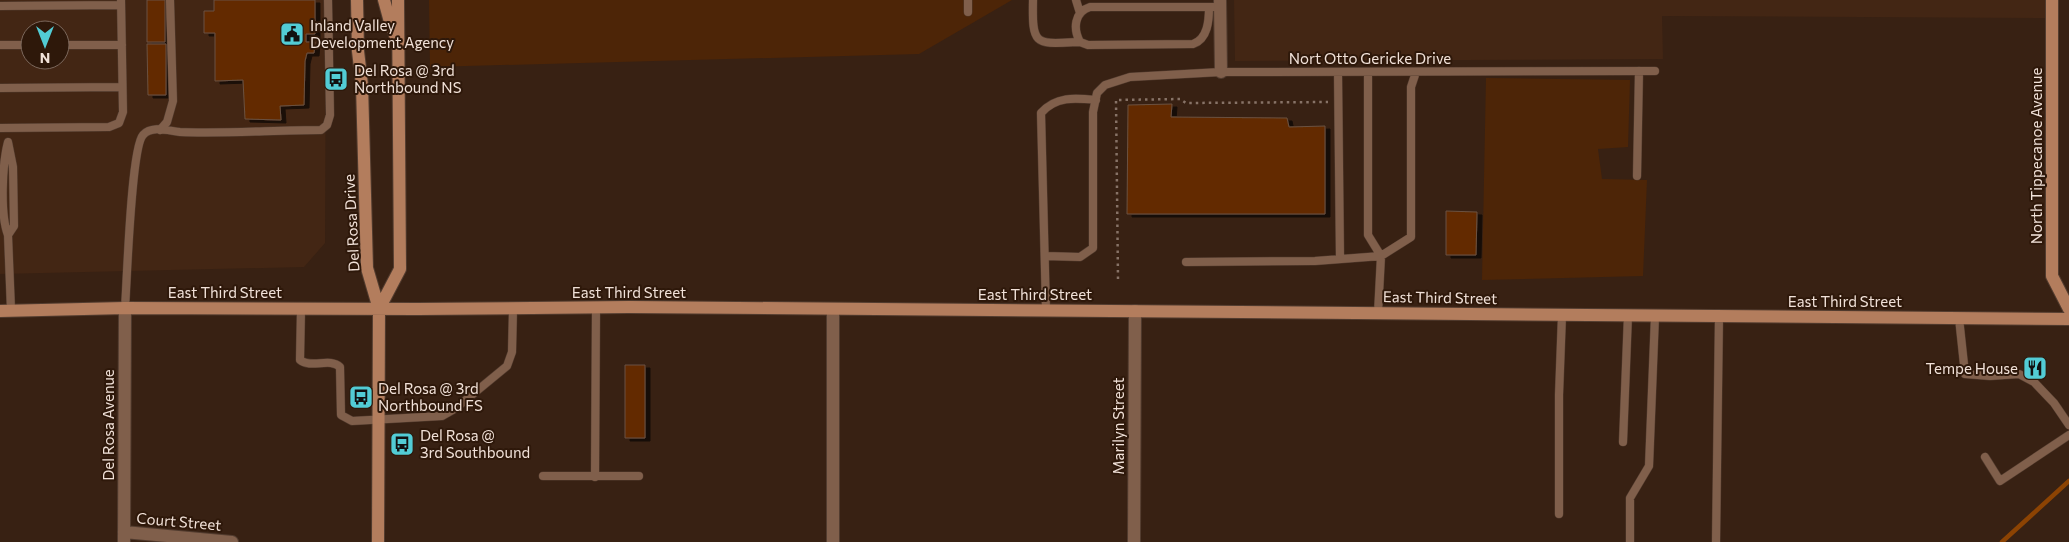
<svg xmlns="http://www.w3.org/2000/svg" width="2069" height="542" viewBox="0 0 2069 542" font-family="Commissioner,sans-serif">
<style>
.built{fill:#432614;fill-rule:evenodd}
.green{fill:#4d2507}
.lines{fill:none;stroke-linecap:round;stroke-linejoin:round}
.stream{stroke:#8c4303;stroke-width:4.5}
.building{fill:#632c00;stroke:#6b5141;filter:url(#shadow)}
.lane-casing{stroke:#523c2f;stroke-width:9}
.street-casing{stroke:#523c2f;stroke-width:14}
.secondary-casing{stroke:#523c2f;stroke-width:14}
.path{stroke:#877367;stroke-width:2.5;stroke-dasharray:2.5 4;stroke-linecap:butt}
.lane{stroke:#805f4b;stroke-width:8}
.street{stroke:#805f4b;stroke-width:12}
.secondary{stroke:#b37d5d;stroke-width:12}
.labels{text-anchor:middle;dominant-baseline:central;stroke-width:4;stroke-linejoin:round;paint-order:stroke}
.poi-label{font-size:15px;fill:#f1e1d8;stroke:#2e180a;text-anchor:start}
.street-label{font-size:15px;fill:#f1e1d8;stroke:#2e180a}
</style>
<defs>
<filter id="shadow"><feDropShadow dx="5" dy="3" stdDeviation="0" flood-color="#0009"/></filter>
</defs>
<rect width="100%" height="100%" fill="#382113"/>
<path class="built" d="M 0,0 L 326,0 L 325,243 L 304,267 L 0,274 ZM 30,30 L 60,30 L 60,60 L 30,60 Z
M 1234,0 L 2046,0 L 2046,18 L 1662,16 L 1663,59 L 1235,61 Z"/>
<path class="green" d="M 429,0 L 1012,0 L 919,54 L 430,67 Z
M 1486,78 L 1630,80 L 1628,147 L 1598,149 L 1602,179 L 1647,180 L 1643,276 L 1482,280 Z"/>
<g class="lines">
<path class="stream" d="M 2002,542 L 2069,481"/>
</g>
<path class="building" d="M 147,0 L 165,0 L 165,42 L 147,42 Z
M 214,0 L 315,0 L 315,34 L 306,34 L 306,42 L 315,42 L 314,53 L 307,53 L 305,61 L 304,105 L 280,106 L 281,120 L 245,119 L 243,80 L 215,81 L 215,33 L 204,33 L 204,11 L 214,11 Z
M 147,44 L 166,44 L 166,95 L 148,95 Z
M 1172,104 L 1171,117 L 1287,118 L 1289,127 L 1325,126 L 1325,214 L 1127,214 L 1128,105 Z
M 1446,211 L 1477,212 L 1476,255 L 1446,255 Z
M 625,365 L 645,365 L 645,438 L 625,438 Z"/>
<g class="lines">
<g class="lane-casing">
<path id="lane" d="M 968,0 L 968,12
M 1033,0 C 1032,47 1035,44 1080,42
M 1076,0 L 1080,13
M 0,6 L 121,5
M 1209,7 C 1209,20 1208,39 1193,44 L 1088,45 L 1080,42 C 1073,29 1074,12 1090,7 L 1220,7
M 0,45 L 30,45
M 60,45 L 122,45
M 1338,72 L 1340,259
M 0,88 L 122,87
M 0,128 L 109,127 L 119,123 L 123,112 L 121,0
M 160,130 L 167,122 L 173,101 L 170,0
M 1637,176 L 1639,71
M 8,235 L 14,226 L 13,167 L 8,142 C 2,165 0,215 8,235 L 11,310
M 1045,256 L 1080,257 L 1093,248 L 1093,112 L 1097,93 L 1105,85 L 1130,77 L 1221,72 L 1655,71
M 1186,262 L 1315,261 L 1381,256 L 1368,235 L 1368,72
M 125,308 C 127,282 131,148 143,135 C 152,125 169,131 180,132 C 225,134 275,130 321,130 L 327,125 L 330,115 L 328,0
M 301,309 L 300,360 C 311,369 330,357 340,367 L 341,415 L 352,421 L 442,416 L 456,408 L 507,366 L 512,352 L 513,309
M 1046,310 L 1041,113 C 1056,96 1075,98 1096,100
M 1378,313 L 1381,256 L 1411,237 L 1411,87 L 1416,72
M 1959,318 L 1965,374 L 1990,376 L 2019,374 L 2034,382 L 2054,403 L 2069,425
M 1623,442 L 1628,315
M 1985,457 L 2000,481 L 2069,435
M 543,476 L 639,476
M 595,477 L 596,308
M 1559,514 L 1559,395 L 1562,315
M 1630,542 L 1630,498 L 1649,466 L 1655,316
M 1716,542 L 1719,316"/>
</g>
<g class="street-casing">
<path id="street" d="M 1220,0 L 1221,72
M 124,532 L 232,542
M 124,542 L 125,308
M 833,542 L 833,309
M 1134,542 L 1135,311"/>
</g>
<g class="secondary-casing">
<path id="secondary" d="M 357,0 L 358,51 L 362,85 L 367,268 L 379,309 L 378,542
M 384,0 L 390,22 L 395,35
M 2052,0 L 2052,276 L 2069,309
M 379,309 L 400,269 L 398,0
M 0,311 L 125,308 L 418,309 L 629,307 L 2069,319"/>
</g>
<path class="path" d="M 1118,279 L 1116,100 L 1180,99 L 1186,103 L 1328,102"/>
<use href="#lane" class="lane"/>
<use href="#street" class="street"/>
<use href="#secondary" class="secondary"/>
</g>
<defs>
<g id="civic-square" transform="scale(1.25)"><rect x="-9" y="-9" width="18" height="18" rx="4" fill="#52ccd5" stroke="#2e180a"/><path d="M-.6-6.5H3V-4.5H.6V-3L4-1V1h2V6H-6V1h2V-1L-.6-3ZM-1.2 2.5V6h2.4V2.5Z" fill="#111"/></g>
<g id="bus-square" transform="scale(1.25)"><rect x="-9" y="-9" width="18" height="18" rx="4" fill="#52ccd5" stroke="#2e180a"/><path d="M-5-6H5V4H4V6H2V4H-2V6H-4V4H-5ZM-3.5-4V0h7V-4ZM-3.5 1.2v1.5H-2V1.2ZM2 1.2v1.5H3.5V1.2Z" fill="#111"/></g>
<g id="restaurant-square" transform="scale(1.25)"><rect x="-9" y="-9" width="18" height="18" rx="4" fill="#52ccd5" stroke="#2e180a"/><path d="M-5-6h1v4h1v-4h1v4h1v-4h1v5L-1.5 .5V6h-2V.5L-5-1ZM5-6V6H3V1.5H1.5Q1.5-4 5-6Z" fill="#111"/></g>
</defs>
<g fill-rule="evenodd">
<use href="#civic-square" x="292" y="34"/>
<use href="#bus-square" x="336" y="79"/>
<use href="#restaurant-square" x="2035" y="368"/>
<use href="#bus-square" x="361" y="397"/>
<use href="#bus-square" x="402" y="444"/>
</g>
<g class="labels">
<g class="poi-label">
<text x="310" y="25">Inland Valley<tspan x="310" dy="17">Development Agency</tspan></text>
<text x="354" y="70">Del Rosa @ 3rd<tspan x="354" dy="17">Northbound NS</tspan></text>
<text x="2018" y="368" text-anchor="end">Tempe House</text>
<text x="378" y="388">Del Rosa @ 3rd<tspan x="378" dy="17">Northbound FS</tspan></text>
<text x="420" y="435">Del Rosa @<tspan x="420" dy="17">3rd Southbound</tspan></text>
</g>
<g class="street-label">
<text x="1370" y="58">Nort Otto Gericke Drive</text>
<text transform="translate(2036 156) rotate(-90)">North Tippecanoe Avenue</text>
<text transform="translate(351 223) rotate(-93)">Del Rosa Drive</text>
<text x="225" y="292">East Third Street</text>
<text x="629" y="292">East Third Street</text>
<text x="1035" y="294">East Third Street</text>
<text transform="translate(1440 297) rotate(1)">East Third Street</text>
<text x="1845" y="301">East Third Street</text>
<text transform="translate(108 425) rotate(-90)">Del Rosa Avenue</text>
<text transform="translate(1118 426) rotate(-90)">Marilyn Street</text>
<text transform="translate(179 521) rotate(5)">Court Street</text>
</g>
</g>
<g transform="translate(45 45) rotate(180)"><circle r="24" fill="#2e180a" stroke="#7c685c"/>
<path d="M0-4L9 19L0 12L-9 19Z" fill="#52ccd5"/>
<text y="-8" font-size="14" font-weight="bold" text-anchor="middle" fill="#f1e1d8">N</text>
</g>
</svg>
